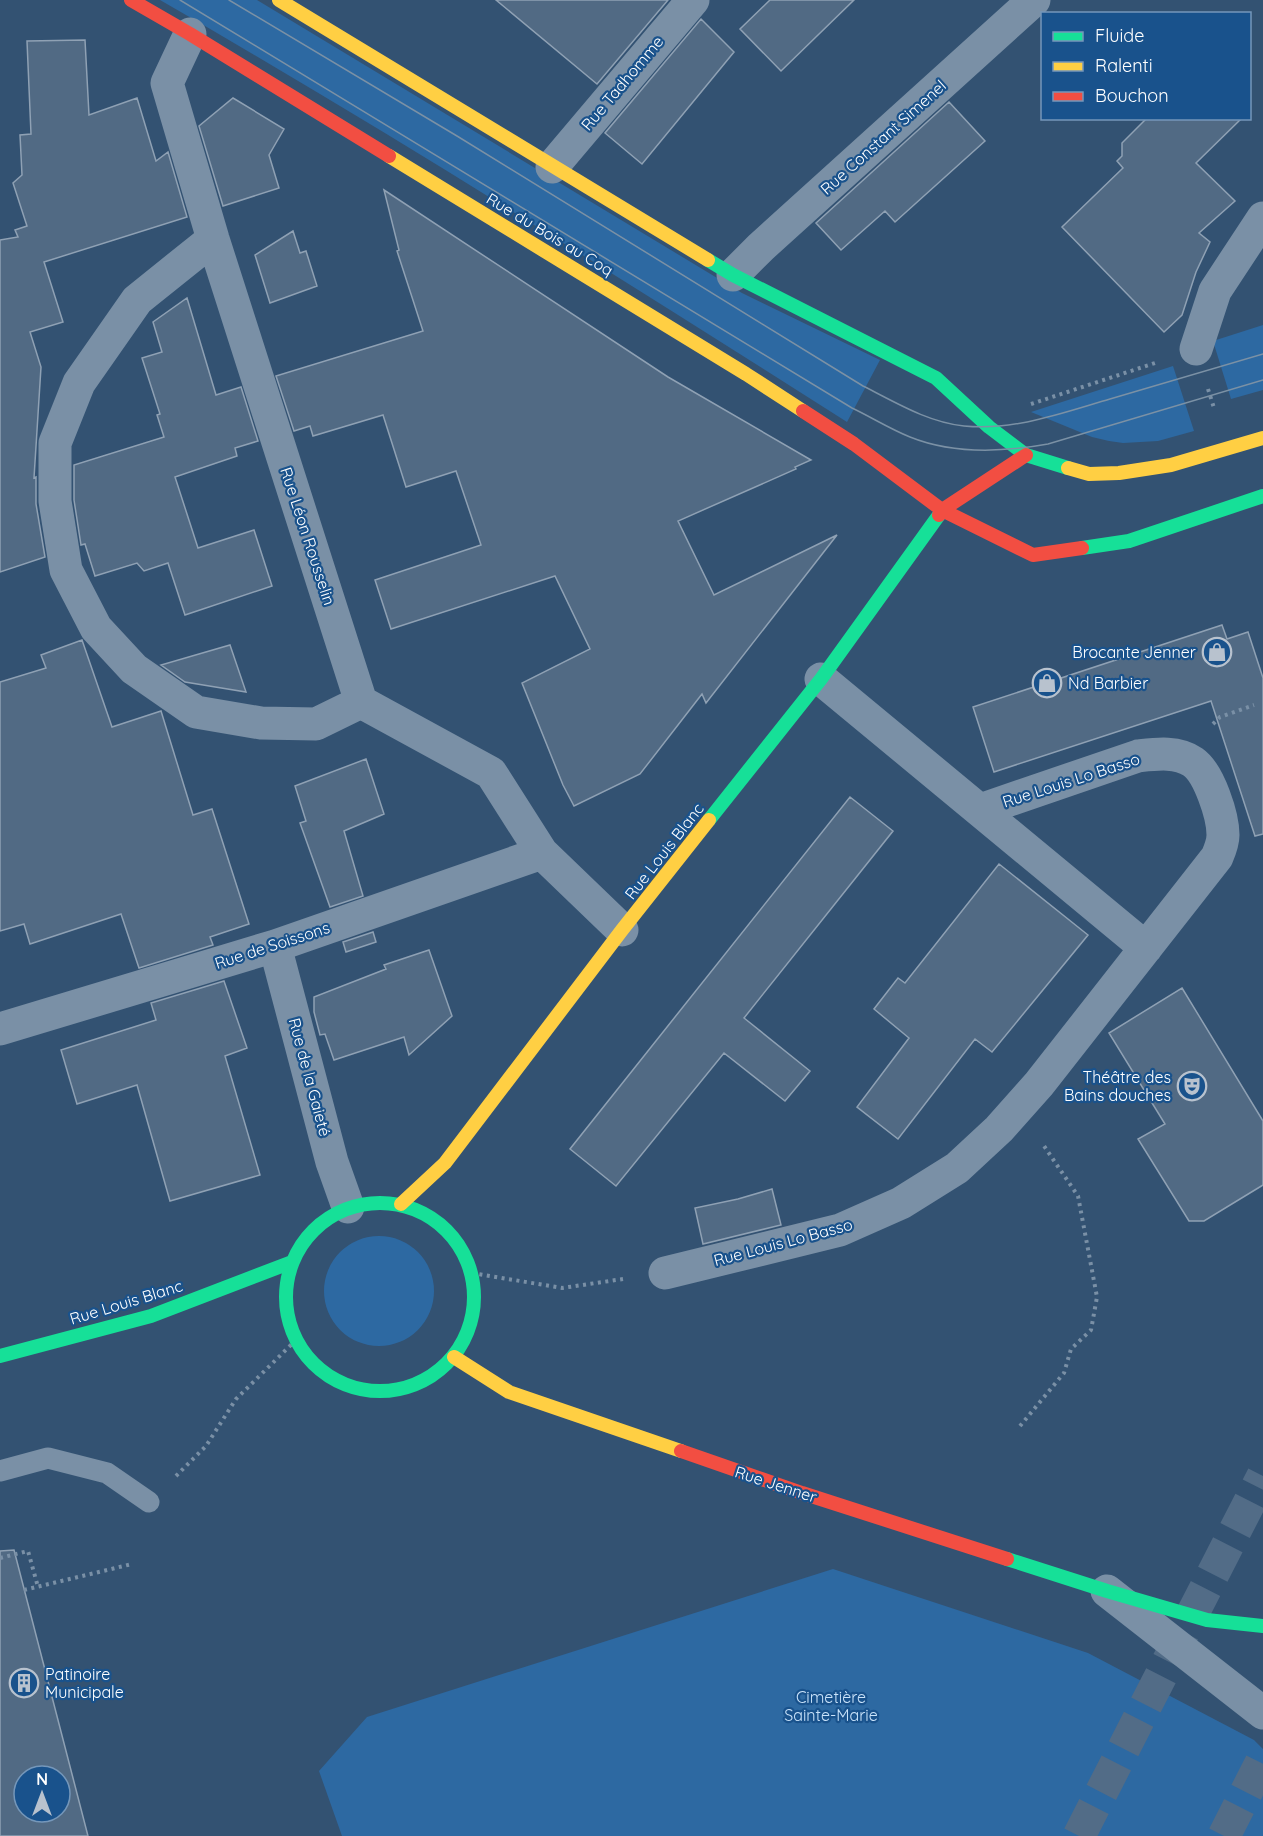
<svg xmlns="http://www.w3.org/2000/svg" width="1263" height="1836" viewBox="0 0 1263 1836" font-family="Quicksand,sans-serif">
<style>
.green{fill:#2d69a2}
.building{fill:#516a84;stroke:#8fa1b4;stroke-width:1.5;fill-rule:evenodd}
.lines{fill:none;stroke-linecap:round;stroke-linejoin:round}
.secondary-tunnel{stroke:#526c87;stroke-width:33;stroke-dasharray:33 16;stroke-linecap:butt}
.path{stroke:#7a90a6;stroke-width:4;stroke-dasharray:3 4.5;stroke-linecap:butt}
.lane{stroke:#7a90a6;stroke-width:21}
.street{stroke:#7a90a6;stroke-width:33}
.fast{stroke:#16e098;stroke-width:14}
.slow{stroke:#ffcf43;stroke-width:14}
.jam{stroke:#f24e42;stroke-width:14}
.tram{stroke:#7b91a5;stroke-width:1.5}
.labels{text-anchor:middle;dominant-baseline:central;stroke-width:4.5;stroke-linejoin:round;paint-order:stroke}
.street-label{font-size:16px;fill:#fff;stroke:#19528c}
.poi-label{font-size:16px;fill:#fff;stroke:#19528c;text-anchor:end}
.park-label{font-size:16px;fill:#cae3fa;stroke:#19528c}
</style>
<rect width="100%" height="100%" fill="#335272"/>
<path class="green" d="M 160,0 L 257,0 L 742,293 L 880,360 L 847,422 C 620,278 393,134 160,0 Z
M 1263,325 L 1263,390 L 1231,399 L 1213,341 Z
M 1173,366 L 1194,431 L 1158,441 L 1123,443 L 1109,441 L 1092,437 L 1031,412 Z
M324 1291a55 55 0 1 1 110 0a55 55 0 1 1-110 0Z
M 833,1569 L 1088,1653 L 1254,1740 L 1263,1749 L 1263,1836 L 342,1836 L 319,1771 L 367,1717 Z"/>
<path class="building" d="M 496,0 L 668,0 L 597,84 Z
M 770,0 L 854,0 L 781,71 L 740,29 Z
M 701,19 L 734,52 L 642,164 L 605,133 Z
M 85,40 L 89,115 L 137,98 L 156,161 L 168,152 L 187,217 L 44,262 L 63,322 L 30,332 L 41,367 L 34,478 L 36,477 L 36,504 L 45,557 L 0,572 L 0,240 L 18,237 L 15,230 L 27,226 L 13,183 L 22,175 L 20,135 L 31,134 L 27,41 Z
M 233,98 L 284,129 L 269,155 L 279,188 L 223,206 L 199,126 Z
M 949,102 L 985,141 L 895,222 L 885,211 L 841,250 L 816,223 Z
M 1147,118 L 1242,118 L 1196,163 L 1235,201 L 1199,233 L 1210,242 L 1196,272 L 1182,315 L 1164,332 L 1062,227 L 1123,168 L 1117,161 L 1122,156 L 1122,143 Z
M 384,190 L 668,377 L 811,460 L 795,467 L 796,469 L 678,521 L 714,595 L 837,535 L 706,703 L 702,694 L 640,774 L 574,806 L 563,785 L 522,683 L 590,649 L 555,576 L 391,629 L 375,580 L 481,545 L 456,471 L 406,487 L 383,415 L 313,436 L 310,426 L 294,431 L 276,376 L 423,331 L 397,251 L 399,250 Z
M 293,231 L 300,253 L 306,251 L 317,286 L 270,303 L 255,255 Z
M 187,298 L 216,395 L 241,387 L 258,441 L 235,448 L 237,456 L 175,477 L 198,548 L 254,530 L 272,586 L 185,615 L 168,563 L 144,571 L 137,563 L 95,576 L 85,544 L 81,545 L 74,500 L 74,465 L 164,437 L 157,415 L 160,414 L 142,358 L 162,352 L 153,322 Z
M 1222,625 L 1227,639 L 1248,632 L 1263,678 L 1263,834 L 1255,836 L 1211,701 L 994,772 L 973,707 Z
M 82,640 L 112,727 L 161,711 L 193,815 L 212,809 L 249,924 L 210,937 L 213,945 L 139,968 L 121,914 L 30,944 L 24,924 L 0,931 L 0,682 L 46,668 L 41,655 Z
M 230,645 L 246,692 L 185,682 L 161,665 Z
M 366,759 L 384,814 L 344,831 L 363,896 L 330,907 L 300,823 L 306,821 L 295,786 Z
M 850,797 L 893,831 L 744,1018 L 810,1071 L 785,1101 L 724,1053 L 616,1186 L 570,1149 Z
M 999,864 L 1088,935 L 992,1052 L 975,1039 L 898,1139 L 857,1107 L 909,1038 L 874,1009 L 898,978 L 905,983 Z
M 373,932 L 376,942 L 346,952 L 343,942 Z
M 429,950 L 452,1016 L 409,1055 L 404,1037 L 334,1060 L 325,1034 L 320,1035 L 314,1012 L 314,997 L 386,969 L 384,965 Z
M 224,981 L 247,1048 L 225,1056 L 260,1175 L 170,1201 L 137,1085 L 77,1104 L 61,1050 L 156,1020 L 151,1003 Z
M 1182,988 L 1263,1121 L 1263,1185 L 1204,1221 L 1189,1221 L 1138,1139 L 1165,1124 L 1109,1033 Z
M 772,1189 L 781,1225 L 703,1244 L 695,1208 L 738,1199 Z
M 14,1550 L 88,1836 L 0,1836 L 0,1551 ZM 24,1776 L 60,1776 L 60,1812 L 24,1812 Z"/>
<g class="lines">
<path class="secondary-tunnel" d="M 1079,1836 L 1263,1476
M 1224,1836 L 1263,1759"/>
<path class="path" d="M 1208,389 L 1214,408
M 1031,404 L 1155,363
M 1213,724 L 1220,717 L 1254,705
M 472,1273 L 562,1288 L 623,1279
M 1020,1426 L 1064,1373 L 1071,1349 L 1091,1330 L 1097,1297 L 1078,1196 L 1042,1143
M 176,1476 L 206,1446 L 236,1399 L 296,1340
M 0,1558 L 28,1551 L 38,1587
M 24,1590 L 132,1564"/>
<path class="lane" d="M 0,1471 L 48,1458 L 107,1473 L 149,1502"/>
<path class="street" d="M 190,34 L 167,83 L 213,239 L 361,702 L 491,773 L 542,853 L 622,930
M 552,167 L 693,0
M 213,239 L 137,300 L 79,383 L 55,443 L 55,501 L 66,570 L 96,628 L 134,669 L 196,712 L 261,723 L 316,724 L 361,702
M 733,275 L 761,247 L 1034,0
M 1196,349 L 1215,291 L 1263,218
M 821,679 L 1146,948
M 275,946 L 332,1162 L 348,1207
M 0,1029 L 275,946 L 542,853
M 665,1273 L 840,1230 L 901,1203 L 957,1168 L 999,1129 L 1039,1084 L 1217,857 C 1220,850 1223,842 1223,835 C 1223,816 1209,773 1193,762 C 1177,751 1156,754 1138,756 L 980,810
M 1107,1591 L 1263,1713"/>
<path class="fast" d="M 708,260 L 733,275 L 936,378 L 989,427 L 1026,455 L 1068,468
M 1082,548 L 1129,541 L 1263,496
M 709,820 L 821,679 L 939,515
M286 1297a94 94 0 1 1 188 0a94 94 0 1 1-188 0Z
M 0,1356 L 151,1316 L 292,1262
M 1007,1559 L 1107,1591 L 1207,1620 L 1263,1626"/>
<path class="slow" d="M 279,0 L 708,260
M 389,156 L 746,374 L 803,411
M 1068,468 L 1089,474 L 1119,473 L 1171,465 L 1263,438
M 401,1204 L 445,1163 L 622,930 L 709,820
M 454,1357 L 509,1392 L 681,1451"/>
<path class="jam" d="M 131,0 L 190,34 L 389,156
M 803,411 L 854,444 L 942,510 L 1033,555 L 1082,548
M 939,515 L 942,510 L 1026,455
M 681,1451 L 802,1493 L 1007,1559"/>
<path class="tram" d="M 180,0 L 852,408 C 871,417 890,429 910,437 C 952,454 1004,452 1048,444 L 1263,380
M 229,0 L 457,136 L 863,386 C 895,402 927,422 964,426 C 1014,431 1062,413 1110,399 C 1161,384 1212,369 1263,354"/>
</g>
<defs>
<g id="shop-ring" transform="scale(1.5)"><circle r="9.5" fill="#19528c" stroke="#b8c2ce" stroke-width="1.5"/><path d="M-5-2.5h2.3a2.7 3.5 0 0 1 5.4 0H5L5.5 6h-11ZM-1.5-2.5h3a1.5 2.3 0 0 0-3 0Z" fill="#b8c2ce"/></g>
<g id="theatre-ring" transform="scale(1.5)"><circle r="9.5" fill="#19528c" stroke="#b8c2ce" stroke-width="1.5"/><path d="M-5-5.5Q0-4 5-5.5V0Q5 5 0 6Q-5 5-5 0ZM-3.3-2.5H-1v1.5H-3.3ZM1-2.5H3.3v1.5H1ZM-2.8 1Q0 5.5 2.8 1Z" fill="#b8c2ce"/></g>
<g id="building-ring" transform="scale(1.5)"><circle r="9.5" fill="#19528c" stroke="#b8c2ce" stroke-width="1.5"/><path d="M-4-6H4V6H1V3H-1V6H-4ZM-2.5-4.3h1.7v1.8h-1.7ZM.8-4.3h1.7v1.8H.8ZM-2.5-1h1.7V.8h-1.7ZM.8-1h1.7V.8H.8Z" fill="#b8c2ce"/></g>
</defs>
<g fill-rule="evenodd">
<use href="#shop-ring" x="1217" y="652"/>
<use href="#shop-ring" x="1047" y="683"/>
<use href="#theatre-ring" x="1192" y="1086"/>
<use href="#building-ring" x="24" y="1683"/>
</g>
<g class="labels">
<g class="street-label">
<text transform="translate(622 83) rotate(-50)">Rue Tadhomme</text>
<text transform="translate(883 137) rotate(-42)">Rue Constant Simenel</text>
<text transform="translate(550 234) rotate(31)">Rue du Bois au Coq</text>
<text transform="translate(308 536) rotate(72)">Rue Léon Rousselin</text>
<text transform="translate(1071 780) rotate(-18)">Rue Louis Lo Basso</text>
<text transform="translate(664 851) rotate(-52)">Rue Louis Blanc</text>
<text transform="translate(272 945) rotate(-18)">Rue de Soissons</text>
<text transform="translate(310 1077) rotate(75)">Rue de la Gaieté</text>
<text transform="translate(783 1242) rotate(-15)">Rue Louis Lo Basso</text>
<text transform="translate(126 1302) rotate(-17)">Rue Louis Blanc</text>
<text transform="translate(776 1484) rotate(18)">Rue Jenner</text>
</g>
<g class="poi-label">
<text x="1196" y="652">Brocante Jenner</text>
<text x="1068" y="683" text-anchor="start">Nd Barbier</text>
<text x="1171" y="1077">Théâtre des<tspan x="1171" dy="18">Bains douches</tspan></text>
<text x="45" y="1674" text-anchor="start">Patinoire<tspan x="45" dy="18">Municipale</tspan></text>
</g>
<g class="park-label">
<text x="831" y="1697">Cimetière<tspan x="831" dy="18">Sainte-Marie</tspan></text>
</g>
</g>
<rect x="1041" y="12" width="210" height="108" fill="#19528c" stroke="#7597ba" stroke-width="1.5"/>
<rect x="1053" y="32" width="30" height="9" fill="#16e098" stroke="#7597ba" stroke-width="1.5"/>
<text x="1095" y="42" font-size="18" fill="#ffffff">Fluide</text>
<rect x="1053" y="62" width="30" height="9" fill="#ffcf43" stroke="#7597ba" stroke-width="1.5"/>
<text x="1095" y="72" font-size="18" fill="#ffffff">Ralenti</text>
<rect x="1053" y="92" width="30" height="9" fill="#f24e42" stroke="#7597ba" stroke-width="1.5"/>
<text x="1095" y="102" font-size="18" fill="#ffffff">Bouchon</text>
<g transform="translate(42 1794)"><circle r="28" fill="#19528c" stroke="#7597ba" stroke-width="1.5"/>
<path d="M0-4.5L10 22L0 15L-10 22Z" fill="#b8c2ce"/>
<text y="-9" font-size="16" font-weight="bold" text-anchor="middle" fill="#ffffff">N</text>
</g>
</svg>
